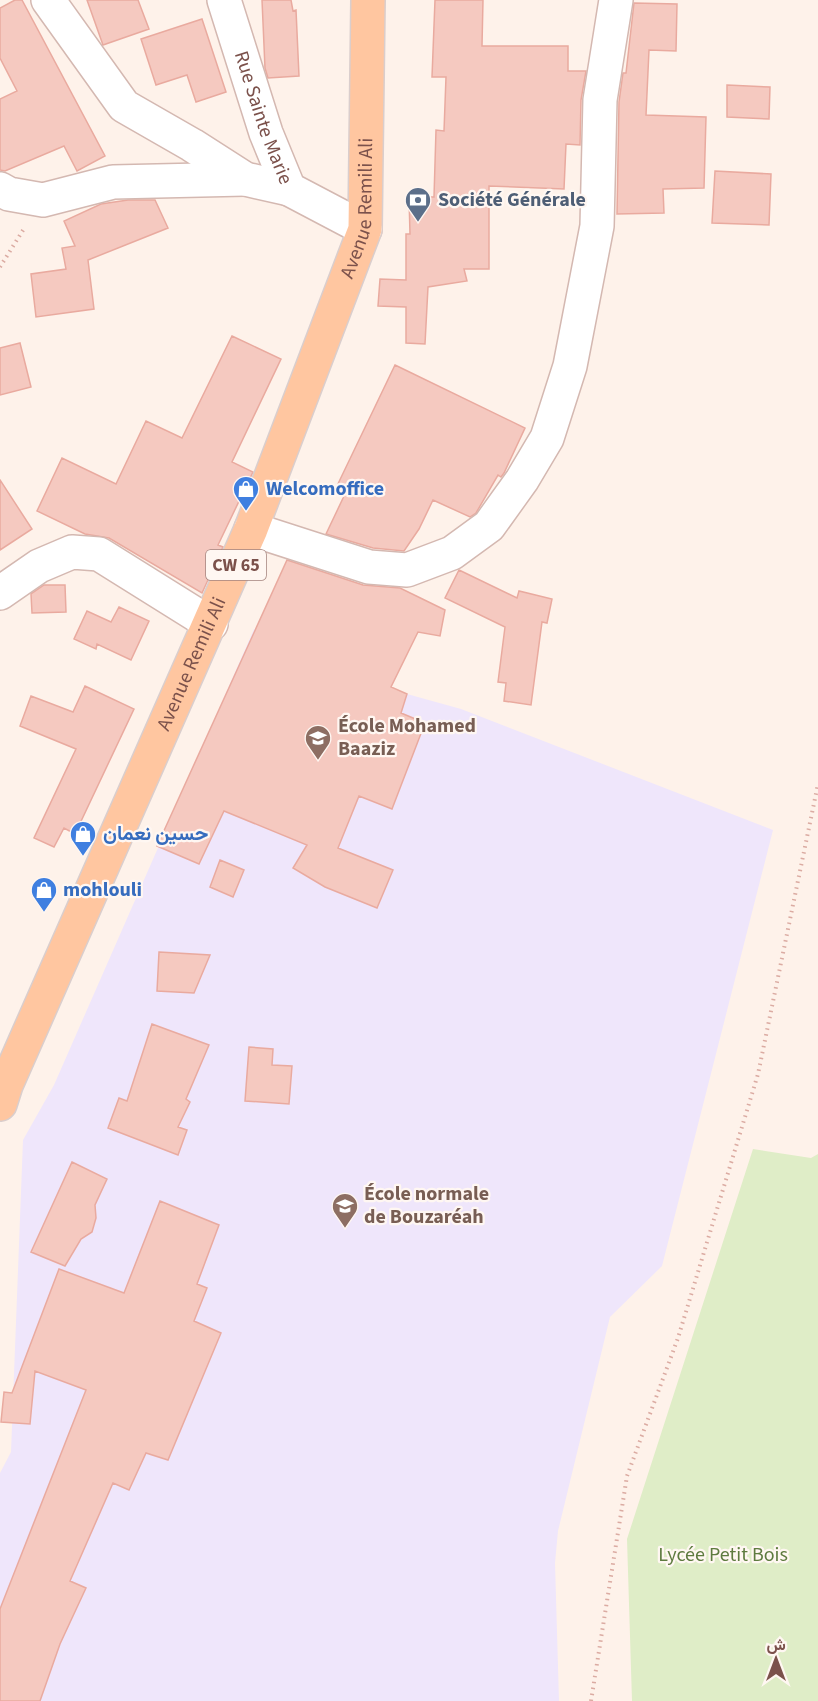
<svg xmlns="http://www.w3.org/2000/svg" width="818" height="1701" viewBox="0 0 818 1701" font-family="'Source Sans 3',Vazirmatn,sans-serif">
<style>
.education{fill:#efe6fb}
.green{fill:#dfedc7}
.building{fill:#f5c9c0;stroke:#e9aa9f;stroke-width:1.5}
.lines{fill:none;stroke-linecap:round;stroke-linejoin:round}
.street-casing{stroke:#d4b8b1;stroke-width:36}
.primary-casing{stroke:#dacecd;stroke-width:36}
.path{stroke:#dbaba2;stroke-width:4;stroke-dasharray:1.5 4.5;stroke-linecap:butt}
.street{stroke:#fff;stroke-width:33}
.primary{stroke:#ffc6a0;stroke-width:33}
.labels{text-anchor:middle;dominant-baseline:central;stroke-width:4.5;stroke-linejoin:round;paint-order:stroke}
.shield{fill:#fff7f2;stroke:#a3837d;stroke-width:1.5}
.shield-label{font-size:18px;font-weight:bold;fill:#7b514b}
.street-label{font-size:20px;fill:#7b514b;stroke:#fff7f2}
.service-label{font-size:20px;font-weight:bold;fill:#4e5e75;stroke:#fff7f2;text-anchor:start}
.shop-label{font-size:20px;font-weight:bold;fill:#366cbe;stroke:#fff7f2;text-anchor:start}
.education-label{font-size:20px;font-weight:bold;fill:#785e54;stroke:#fff7f2;text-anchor:start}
.park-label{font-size:20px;fill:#5e7b3f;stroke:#fff7f2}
</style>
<rect width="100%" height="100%" fill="#fef2ea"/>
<path class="education" d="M 254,629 L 407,694 L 461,709 L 773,830 L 662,1266 L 610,1317 L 558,1531 L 555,1563 L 559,1701 L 0,1701 L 0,1473 L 11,1452 L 23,1140 L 54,1085 Z"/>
<path class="green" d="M 753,1149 L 811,1158 L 818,1154 L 818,1701 L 632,1701 L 627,1539 Z"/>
<path class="building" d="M 15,0 L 22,0 L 105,156 L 77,171 L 64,146 L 5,171 L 0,170 L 0,99 L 17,91 L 0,58 L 0,8 Z
M 87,0 L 138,0 L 149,29 L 103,45 Z
M 262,0 L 291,0 L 293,11 L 296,10 L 299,76 L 268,78 L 265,68 Z
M 435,0 L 483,0 L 482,46 L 568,46 L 568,71 L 586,71 L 581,100 L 580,145 L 566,144 L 564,189 L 489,186 L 489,269 L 464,269 L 467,281 L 428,287 L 425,344 L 406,343 L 406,307 L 378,306 L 380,279 L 406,280 L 406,234 L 410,234 L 409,197 L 434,197 L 436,130 L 444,131 L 446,77 L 432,77 Z
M 634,3 L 677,4 L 676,51 L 649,50 L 646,115 L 706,117 L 704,188 L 663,189 L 664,213 L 617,214 L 619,102 L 623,73 L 626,73 Z
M 202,19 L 226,92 L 196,102 L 187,75 L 156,85 L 141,39 Z
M 727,85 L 770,87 L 769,119 L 727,117 Z
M 715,171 L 771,174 L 769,225 L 712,223 Z
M 128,200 L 155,200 L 168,228 L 88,260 L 94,309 L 36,317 L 31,274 L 66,269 L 62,248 L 75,246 L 64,221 L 101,204 Z
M 232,336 L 281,359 L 232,462 L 253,472 L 218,545 L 223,547 L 202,593 L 109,538 L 85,534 L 37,511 L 62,458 L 116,484 L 146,421 L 182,438 Z
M 20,343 L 31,387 L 0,395 L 0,348 Z
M 395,365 L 525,428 L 504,473 L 501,477 L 498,475 L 476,513 L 470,517 L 433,500 L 419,529 L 404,551 L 373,548 L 326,534 L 345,494 L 335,490 Z
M 0,480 L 32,529 L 0,550 Z
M 287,560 L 363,585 L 400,588 L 445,610 L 440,636 L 418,632 L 391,687 L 407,694 L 401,713 L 425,723 L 392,809 L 359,796 L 338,848 L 393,870 L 377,908 L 325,887 L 293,868 L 307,845 L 224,811 L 199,864 L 157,846 Z
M 459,570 L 517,598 L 519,591 L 552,599 L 547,623 L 542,622 L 531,705 L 504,701 L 506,683 L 498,682 L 505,627 L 445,598 Z
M 44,585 L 65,585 L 66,612 L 32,613 L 31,594 Z
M 119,607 L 149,621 L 131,660 L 97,644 L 96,649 L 74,639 L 87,611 L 111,622 Z
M 85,686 L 134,709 L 75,834 L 64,828 L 54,847 L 34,838 L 76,749 L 20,726 L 31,696 L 73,712 Z
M 220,860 L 244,870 L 233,897 L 210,887 Z
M 159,952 L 210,955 L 194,993 L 157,991 Z
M 152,1024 L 209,1045 L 186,1099 L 190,1102 L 178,1127 L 187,1130 L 178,1155 L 108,1128 L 119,1098 L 127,1101 Z
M 249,1047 L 273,1049 L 272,1065 L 292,1066 L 289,1104 L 245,1101 Z
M 72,1162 L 107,1179 L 95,1205 L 96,1218 L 92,1232 L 81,1239 L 65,1266 L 31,1252 Z
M 160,1201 L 219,1225 L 197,1284 L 207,1288 L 194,1321 L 221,1333 L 168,1460 L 146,1453 L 129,1490 L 113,1483 L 70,1581 L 86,1588 L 60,1644 L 40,1701 L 0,1701 L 0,1609 L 86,1390 L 35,1371 L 30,1424 L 1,1422 L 4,1392 L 12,1393 L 59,1269 L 124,1293 Z"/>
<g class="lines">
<g class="street-casing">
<g id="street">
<path d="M 48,0 L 124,106 L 192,145 L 245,179 L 289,189"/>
<path id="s1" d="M 224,0 L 266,133 L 289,189 L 365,229"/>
<path d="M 0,189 L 9,194 L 43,200 L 113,182 L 245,179"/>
<path d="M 251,529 L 369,567 L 407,570 L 452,553 L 489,526 L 522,480 L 547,438 L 570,366 L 597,226 L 600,100 L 616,0"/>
<path d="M 0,593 L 39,566 L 72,552 L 99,554 L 211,624"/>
</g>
</g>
<g class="primary-casing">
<g id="primary">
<path id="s2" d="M 0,1104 L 6,1085 L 251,529 L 365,229 L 368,0"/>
</g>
</g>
<path class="path" d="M 0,267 L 25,227
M 591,1701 L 627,1476 L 678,1338 L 758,1074 L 818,784"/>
<use href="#street" class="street"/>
<use href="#primary" class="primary"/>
</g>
<defs>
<g id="bank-pin" transform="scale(1.35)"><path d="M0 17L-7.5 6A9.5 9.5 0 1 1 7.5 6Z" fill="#5c6f8a" stroke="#fff7f2"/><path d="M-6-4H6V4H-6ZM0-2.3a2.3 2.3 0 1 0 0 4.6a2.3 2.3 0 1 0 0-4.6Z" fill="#fff"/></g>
<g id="shop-pin" transform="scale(1.35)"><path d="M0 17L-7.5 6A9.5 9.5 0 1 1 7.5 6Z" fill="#3f7fe0" stroke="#fff7f2"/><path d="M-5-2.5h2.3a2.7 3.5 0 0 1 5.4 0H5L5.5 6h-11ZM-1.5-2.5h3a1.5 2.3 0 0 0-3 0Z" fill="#fff"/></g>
<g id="school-pin" transform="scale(1.35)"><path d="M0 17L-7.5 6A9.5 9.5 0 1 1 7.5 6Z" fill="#8d6e63" stroke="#fff7f2"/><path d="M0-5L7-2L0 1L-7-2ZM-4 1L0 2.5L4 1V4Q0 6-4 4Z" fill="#fff"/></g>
<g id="university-pin" transform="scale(1.35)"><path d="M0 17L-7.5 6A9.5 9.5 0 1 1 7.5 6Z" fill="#8d6e63" stroke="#fff7f2"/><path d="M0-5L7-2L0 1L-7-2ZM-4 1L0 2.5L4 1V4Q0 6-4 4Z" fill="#fff"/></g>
</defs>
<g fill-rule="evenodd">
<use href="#bank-pin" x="418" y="200"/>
<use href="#shop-pin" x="246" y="489"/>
<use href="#school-pin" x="318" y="738"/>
<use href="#shop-pin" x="83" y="834"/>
<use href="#shop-pin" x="44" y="890"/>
<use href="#university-pin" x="345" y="1206"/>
</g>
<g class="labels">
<rect class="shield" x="206" y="550" width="60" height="30" rx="4.5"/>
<g class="shield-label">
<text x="236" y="565">CW 65</text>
</g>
<g class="street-label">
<text stroke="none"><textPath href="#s1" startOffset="124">Rue Sainte Marie</textPath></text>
<text stroke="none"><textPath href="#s2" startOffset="968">Avenue Remili Ali</textPath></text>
<text stroke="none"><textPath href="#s2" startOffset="480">Avenue Remili Ali</textPath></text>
</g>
<g class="service-label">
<text x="438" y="200">Société Générale</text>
</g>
<g class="shop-label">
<text x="266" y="489">Welcomoffice</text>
<text x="103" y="834">حسين نعمان</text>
<text x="63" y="890">mohlouli</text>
</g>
<g class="education-label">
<text x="338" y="726">École Mohamed<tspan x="338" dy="23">Baaziz</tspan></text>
<text x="364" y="1194">École normale<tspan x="364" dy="23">de Bouzaréah</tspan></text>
</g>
<g class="park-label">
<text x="723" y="1555">Lycée Petit Bois</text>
</g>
</g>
<g transform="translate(776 1659)" stroke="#fff7f2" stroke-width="4.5" paint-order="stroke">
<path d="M0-4.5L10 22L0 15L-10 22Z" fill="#7b514b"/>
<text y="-9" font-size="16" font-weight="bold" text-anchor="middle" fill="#7b514b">ش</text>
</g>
</svg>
